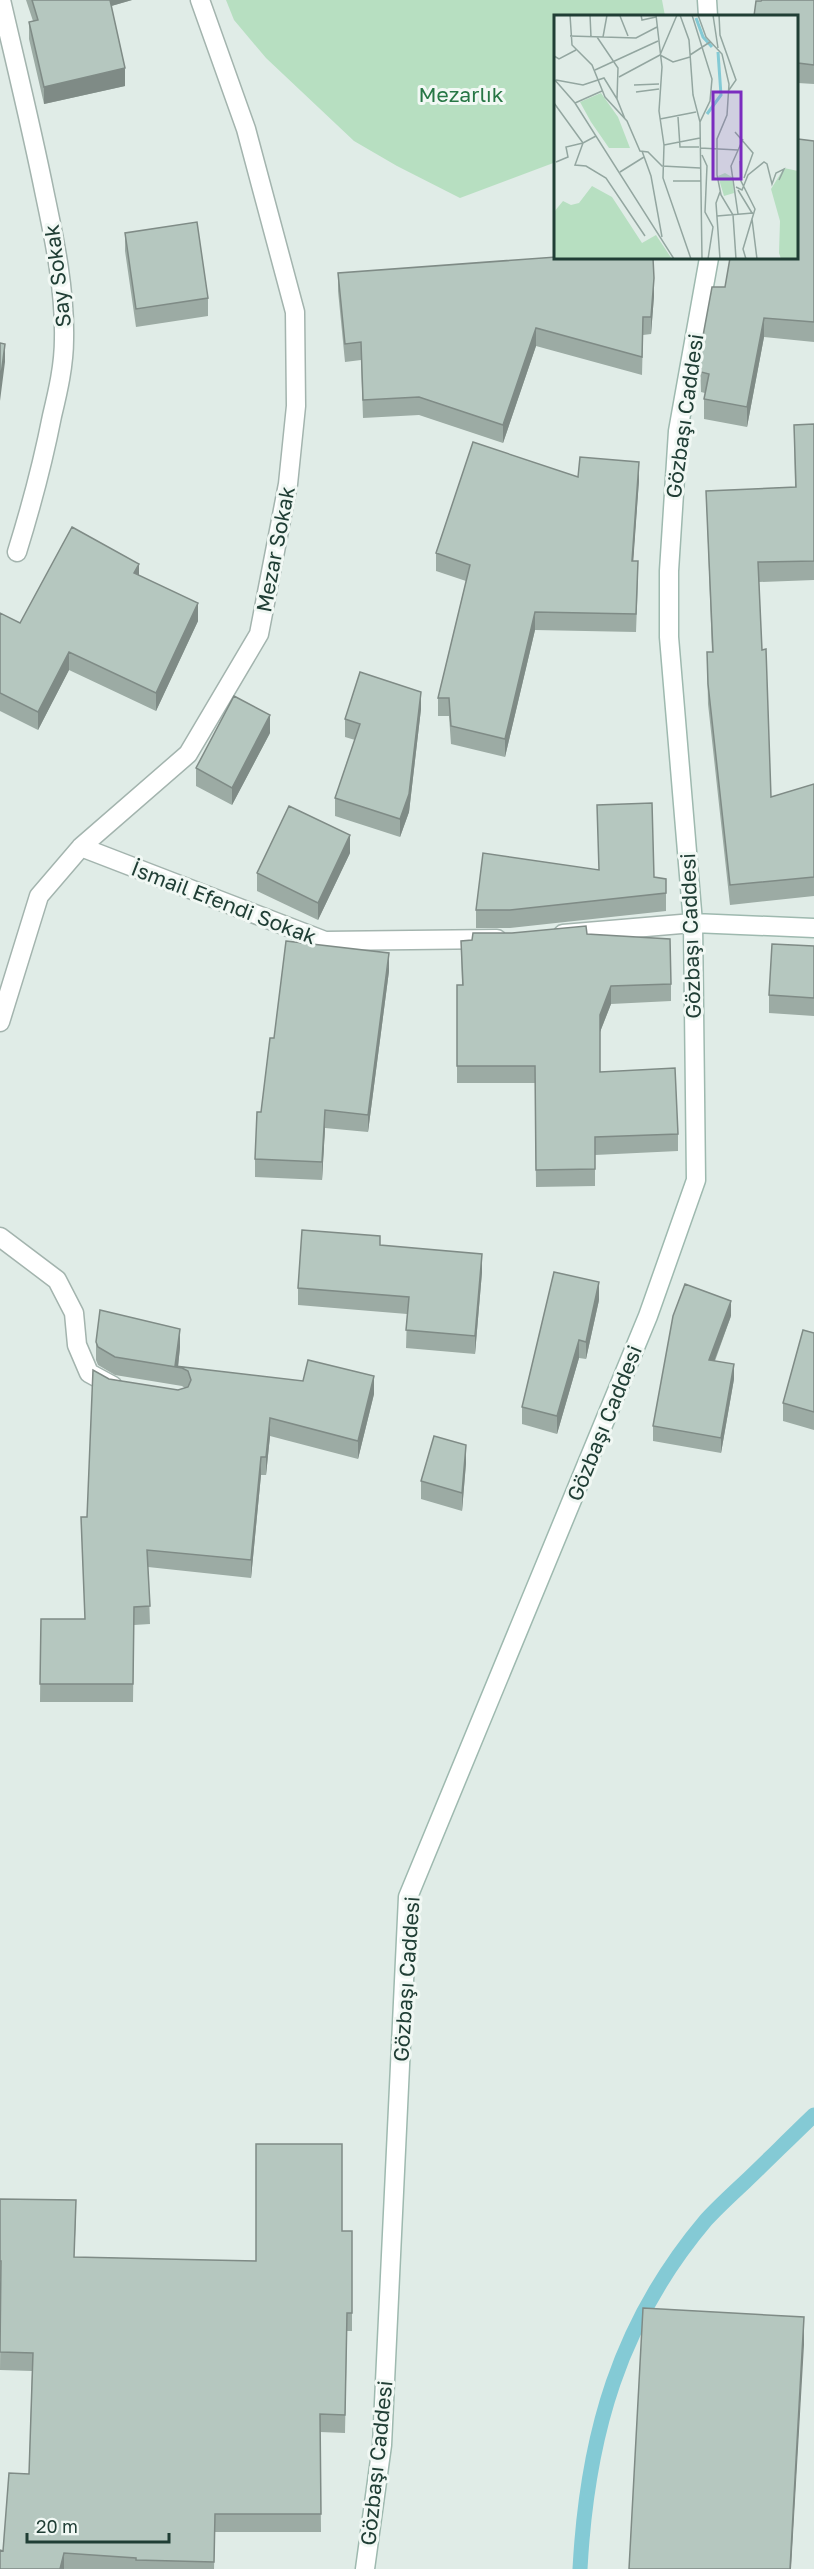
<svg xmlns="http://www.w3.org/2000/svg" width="814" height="2569" viewBox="0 0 814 2569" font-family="'Golos Text',sans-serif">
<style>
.green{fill:#b7dfc1}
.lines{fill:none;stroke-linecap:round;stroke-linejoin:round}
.stream{stroke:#84cad5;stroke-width:15}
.street-casing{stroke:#a3b4ae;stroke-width:21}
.secondary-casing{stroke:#9eb9af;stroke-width:21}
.street{stroke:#fff;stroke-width:18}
.secondary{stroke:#fff;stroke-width:18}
.wall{fill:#9caba4}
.shaded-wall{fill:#7f8b86}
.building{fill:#b5c7bf;stroke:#7f8b86;stroke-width:1.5}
.labels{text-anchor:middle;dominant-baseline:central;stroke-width:6;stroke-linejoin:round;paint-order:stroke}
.park-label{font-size:21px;fill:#277745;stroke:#f1f8f4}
.street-label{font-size:21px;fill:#203e35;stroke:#f1f8f4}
.inset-river{fill:none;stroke:#84cad5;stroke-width:3}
.inset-road{fill:none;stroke:#93a6a0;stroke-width:1.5}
.view{fill:#7b2cbf;fill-opacity:0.15;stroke:#7b2cbf;stroke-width:3}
.inset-edge{fill:none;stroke:#203e35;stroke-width:3}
</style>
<rect width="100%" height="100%" fill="#e0ece7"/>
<path class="green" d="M 226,0 L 662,0 L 665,16 L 556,16 L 556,162 L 460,198 L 397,166 L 354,141 L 266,58 L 234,20 Z"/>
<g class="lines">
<path class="stream" d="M 580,2569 C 587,2436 619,2323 706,2220 C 718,2207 732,2194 745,2182 C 768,2160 791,2137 814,2115"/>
<g class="street-casing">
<path id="street" d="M 1,0 C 16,65 32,130 45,195 C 55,242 65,291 64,339 C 64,365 58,391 52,416 C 43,462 31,507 17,552
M 81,847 L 325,941 L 497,939
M 563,934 L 693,923
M 0,1022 L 39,896 L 81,847 L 188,754 L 259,634 L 288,484 L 296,406 L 295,312 L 246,129 L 200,0
M 0,1237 L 57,1280 L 74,1313 L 77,1345 L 89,1373 L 113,1386"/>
</g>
<g class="secondary-casing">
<path id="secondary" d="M 707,0 L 708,16
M 693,923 L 814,928
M 365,2569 L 382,2445 L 408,1897 L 648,1316 L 696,1180 L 693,923 L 669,637 L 669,571 L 678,431 L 709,258"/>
</g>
<use href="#street" class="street"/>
<use href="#secondary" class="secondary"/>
</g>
<path class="wall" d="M 26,0 L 132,0 L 111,6 L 125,86 L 44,104 L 29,39 L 29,22 L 33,21 Z
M 814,0 L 814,84 L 798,83 L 798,16 L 761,1 Z
M 814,141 L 814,342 L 764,337 L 747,427 L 704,419 L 704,399 L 705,393 L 701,392 L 700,352 L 725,287 Z
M 125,233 L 208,298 L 208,316 L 136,327 L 125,251 Z
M 338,273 L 654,296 L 651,334 L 643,335 L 642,375 L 536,346 L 503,443 L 419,415 L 363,418 L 361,360 L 345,362 L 338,291 Z
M 814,424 L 814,580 L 759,582 L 762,650 L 771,797 L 814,784 L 814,896 L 730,905 L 708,704 L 707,652 L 712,652 L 706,491 L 795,487 L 794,425 Z
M 578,477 L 639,480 L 633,561 L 638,579 L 636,632 L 535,630 L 505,757 L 451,744 L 449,716 L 438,716 L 438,698 L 466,581 L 436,571 L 436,553 Z
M 139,576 L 198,621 L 156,711 L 69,670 L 38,730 L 0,711 L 0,613 L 20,623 Z
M 421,709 L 409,812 L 400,837 L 335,816 L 335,798 L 355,740 L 345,737 L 345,719 Z
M 270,733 L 232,805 L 196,786 L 196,768 Z
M 350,853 L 318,920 L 257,891 L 257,873 Z
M 654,877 L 666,879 L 666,911 L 510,928 L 476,928 L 476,910 Z
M 587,934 L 671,984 L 671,1001 L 611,1004 L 600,1032 L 600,1072 L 678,1134 L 678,1151 L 595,1155 L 595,1186 L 536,1187 L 535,1083 L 457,1083 L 457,985 L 462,985 L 461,941 Z
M 814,946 L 814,1016 L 769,1013 L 769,995 Z
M 389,971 L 368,1132 L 325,1128 L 322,1180 L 255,1177 L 255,1159 L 261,1112 L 274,1038 Z
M 380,1245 L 482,1272 L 475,1354 L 406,1348 L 407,1314 L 298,1305 L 298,1288 Z
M 599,1300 L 586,1359 L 579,1358 L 557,1434 L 522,1424 L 522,1407 Z
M 731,1316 L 715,1361 L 734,1379 L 721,1453 L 653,1441 L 653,1426 Z
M 814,1333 L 814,1430 L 783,1421 L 783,1403 Z
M 96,1342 L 180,1347 L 178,1366 L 374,1394 L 358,1459 L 270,1436 L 266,1475 L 261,1475 L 251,1578 L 148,1567 L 150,1624 L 134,1625 L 133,1702 L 40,1702 L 41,1619 L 85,1619 L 81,1517 L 87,1517 L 109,1379 L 178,1390 L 185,1388 L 182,1386 L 115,1375 L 98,1365 L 96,1360 Z
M 466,1463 L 462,1511 L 421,1499 L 421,1481 Z
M 0,2199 L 76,2218 L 74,2257 L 256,2261 L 342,2231 L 352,2231 L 352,2331 L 347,2331 L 345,2433 L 320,2432 L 321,2532 L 215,2532 L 214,2569 L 0,2569 L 3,2551 L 29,2474 L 32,2371 L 0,2370 L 1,2279 L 0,2279 Z"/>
<path class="shaded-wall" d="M 108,0 L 132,0 L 108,7 Z
M 125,68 L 125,86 L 44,104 L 44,87 Z
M 654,278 L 654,296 L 651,334 L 651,317 Z
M 764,318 L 764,337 L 747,427 L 747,407 Z
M 536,328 L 536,346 L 503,443 L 503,425 Z
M 5,344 L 5,362 L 0,401 L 0,383 Z
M 639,462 L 639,480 L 632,579 L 632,561 Z
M 139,564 L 139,582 L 134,573 Z
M 198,603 L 198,621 L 156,711 L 156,693 Z
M 535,612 L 535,630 L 505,757 L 505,739 Z
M 69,652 L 69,670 L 38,730 L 38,712 Z
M 421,692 L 421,709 L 409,812 L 400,837 L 400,819 Z
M 270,715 L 270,733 L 232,805 L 232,788 Z
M 350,835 L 350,853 L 318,920 L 318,903 Z
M 389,953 L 389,971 L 368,1132 L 368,1115 Z
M 611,986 L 611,1004 L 600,1032 L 600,1015 Z
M 325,1110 L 325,1128 L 322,1180 L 322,1162 Z
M 482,1254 L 482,1272 L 475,1354 L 475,1336 Z
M 599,1282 L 599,1300 L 586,1359 L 586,1342 Z
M 731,1301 L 731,1316 L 709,1375 L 709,1360 Z
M 180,1329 L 180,1347 L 178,1367 L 175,1367 Z
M 579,1340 L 579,1358 L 557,1434 L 557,1416 Z
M 734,1364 L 734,1379 L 721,1453 L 721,1438 Z
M 374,1376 L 374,1394 L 358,1459 L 358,1441 Z
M 270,1418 L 270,1436 L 266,1475 L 266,1457 Z
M 466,1445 L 466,1463 L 462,1511 L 462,1493 Z
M 261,1457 L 261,1475 L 251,1578 L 251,1560 Z
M 804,2317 L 804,2345 L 791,2569 L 790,2569 Z
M 64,2553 L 64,2569 L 60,2569 Z"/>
<path class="building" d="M 32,0 L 110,0 L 125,68 L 44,87 L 29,22 L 38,20 Z
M 762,0 L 814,0 L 814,65 L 798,63 L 798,16 L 754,16 L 756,1 L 761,1 Z
M 798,139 L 814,141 L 814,322 L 764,318 L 747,407 L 704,399 L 709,374 L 701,372 L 700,352 L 712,287 L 725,287 L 730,258 L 798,258 Z
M 197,222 L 208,298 L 136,309 L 125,233 Z
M 556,257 L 556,258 L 653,258 L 654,278 L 651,317 L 643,317 L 642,357 L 536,328 L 503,425 L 419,397 L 363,400 L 361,342 L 345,344 L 338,273 Z
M 0,343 L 5,344 L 0,383 Z
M 814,424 L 814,561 L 758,562 L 762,650 L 766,649 L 771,797 L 814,784 L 814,877 L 730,885 L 708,684 L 707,652 L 713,652 L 706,491 L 796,487 L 794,425 Z
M 473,442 L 578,477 L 580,457 L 639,462 L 632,561 L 638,561 L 636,614 L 535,612 L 505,739 L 451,726 L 449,698 L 438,698 L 470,565 L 436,553 Z
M 72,527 L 139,564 L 134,573 L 198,603 L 156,693 L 69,652 L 38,712 L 0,693 L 0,613 L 20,623 Z
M 360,672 L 421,692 L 409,794 L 400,819 L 335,798 L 360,724 L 345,719 Z
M 234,696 L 270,715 L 232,788 L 196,768 Z
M 652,803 L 654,877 L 666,879 L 666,893 L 510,910 L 476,910 L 483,853 L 599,870 L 597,805 Z
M 289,806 L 350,835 L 318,903 L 257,873 Z
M 586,926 L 587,934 L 670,939 L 671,984 L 611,986 L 600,1015 L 600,1072 L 675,1068 L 678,1134 L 595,1137 L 595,1169 L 536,1170 L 535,1066 L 457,1066 L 457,985 L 463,985 L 461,941 L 472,940 L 473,933 L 512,933 Z
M 286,941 L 389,953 L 368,1115 L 325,1110 L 322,1162 L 255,1159 L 257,1112 L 261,1112 L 270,1038 L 274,1038 Z
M 772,944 L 814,946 L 814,998 L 769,995 Z
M 302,1230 L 380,1236 L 380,1245 L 482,1254 L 475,1336 L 406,1330 L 409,1297 L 298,1288 Z
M 554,1272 L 599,1282 L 586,1342 L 579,1340 L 557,1416 L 522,1407 Z
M 685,1284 L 731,1301 L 709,1360 L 734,1364 L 721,1438 L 653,1426 L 673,1316 Z
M 100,1310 L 180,1329 L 175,1366 L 303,1381 L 308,1360 L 374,1376 L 358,1441 L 270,1418 L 266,1457 L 261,1457 L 251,1560 L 147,1550 L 150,1606 L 134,1607 L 133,1684 L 40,1684 L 41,1619 L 85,1619 L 81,1517 L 87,1517 L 93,1370 L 109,1379 L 178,1390 L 188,1387 L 191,1380 L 188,1371 L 182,1368 L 115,1357 L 98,1347 L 96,1342 Z
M 803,1330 L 814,1333 L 814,1412 L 783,1403 Z
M 434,1436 L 466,1445 L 462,1493 L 421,1481 Z
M 256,2144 L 342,2144 L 342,2231 L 352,2231 L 352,2313 L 347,2313 L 345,2415 L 320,2414 L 321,2514 L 215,2514 L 214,2562 L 136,2560 L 136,2558 L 64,2553 L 60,2569 L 0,2569 L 0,2550 L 3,2551 L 9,2473 L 29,2474 L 33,2353 L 0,2352 L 1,2261 L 0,2261 L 0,2199 L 76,2200 L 74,2257 L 256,2261 Z
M 643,2308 L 804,2317 L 790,2569 L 629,2569 Z"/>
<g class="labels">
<g class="park-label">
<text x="461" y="94">Mezarlık</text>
</g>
<g class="street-label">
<text transform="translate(57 276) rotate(-97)">Say Sokak</text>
<text transform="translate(684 416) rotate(-82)">Gözbaşı Caddesi</text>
<text transform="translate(275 549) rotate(-79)">Mezar Sokak</text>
<text transform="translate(224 902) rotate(21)">İsmail Efendi Sokak</text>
<text transform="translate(690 936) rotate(-92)">Gözbaşı Caddesi</text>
<text transform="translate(604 1423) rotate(-68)">Gözbaşı Caddesi</text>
<text transform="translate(406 1979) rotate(-86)">Gözbaşı Caddesi</text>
<text transform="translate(376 2463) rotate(-84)">Gözbaşı Caddesi</text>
</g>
</g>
<g transform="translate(554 15)">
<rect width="244" height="244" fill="#e0ece7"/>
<path d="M 47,78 L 64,102 L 76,133 L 55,133 L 37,107 L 26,87 ZM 230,153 L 244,156 L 244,244 L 227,244 L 225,238 L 226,206 L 217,174 ZM 171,158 L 178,162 L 180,178 L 170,181 L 164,161 ZM 38,171 L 58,182 L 88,228 L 102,220 L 118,244 L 0,244 L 0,197 L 9,186 L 17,190 L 25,188 Z" fill="#b7dfc1"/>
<path class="inset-river" d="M 142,3 L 149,22 L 158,32M 153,99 L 167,80 L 164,37"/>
<path class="inset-road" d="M 16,0 L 18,30 L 38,50 L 51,82 L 73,106 L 86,136 L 94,137 L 108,151 L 146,153M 36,0 L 37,22M 87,0 L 88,5 L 102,2M 102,0 L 108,52 L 105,96 L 110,130 L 109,163 L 137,244M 126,0 L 135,25 L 139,80 L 146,107M 138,0 L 158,64 L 156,86 L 146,107 L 148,244M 144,0 L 152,22 L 168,39 L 175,69 L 173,100 L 163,124 L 163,160 L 167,180 L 179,200 L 182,244M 159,0 L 164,33M 165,0 L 166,20 L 182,65 L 175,75M 66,1 L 74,21M 16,21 L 82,23 L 103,12M 43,22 L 64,53 L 63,84 L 71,104M 49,22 L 53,0M 106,40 L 123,0M 106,40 L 119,47 L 136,42M 136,40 L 156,27M 0,41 L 5,44 L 22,35M 41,55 L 104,26M 65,62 L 106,40M 0,64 L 21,88 L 120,244M 2,65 L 29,70 L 50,63 L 63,84M 80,70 L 105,69M 82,77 L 105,74M 0,88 L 29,128 L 42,121M 21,88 L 48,76M 124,102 L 126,132 L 145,132M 106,104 L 142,97M 181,117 L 199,138 L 190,163M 29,128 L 21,150 L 32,151 L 52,163 L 91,221M 110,130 L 146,123M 146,133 L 184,135M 88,136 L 97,161 L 108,222M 148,140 L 153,151 L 151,197 L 159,212 L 154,244M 186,146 L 187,166 L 201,194 L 198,204 L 203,244M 2,147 L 14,142 L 12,132 L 29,128M 66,157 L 90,142M 119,166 L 147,166M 182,172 L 188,175 L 194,160 L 210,147 L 213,149 L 218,169 L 222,158 L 230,154 L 225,165M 184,175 L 198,198M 166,177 L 162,188 L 166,244M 184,199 L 177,151 L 189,124M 163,201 L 199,198M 192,244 L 189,234 L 198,204"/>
<path class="view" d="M 159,77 L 187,77 L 187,164 L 159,164 Z"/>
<rect width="244" height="244" class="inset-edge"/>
</g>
<path d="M27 2533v9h142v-9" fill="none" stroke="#203e35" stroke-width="3"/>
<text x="36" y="2533" font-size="18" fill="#203e35" stroke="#f1f8f4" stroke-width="4.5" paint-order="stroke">20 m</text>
</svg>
